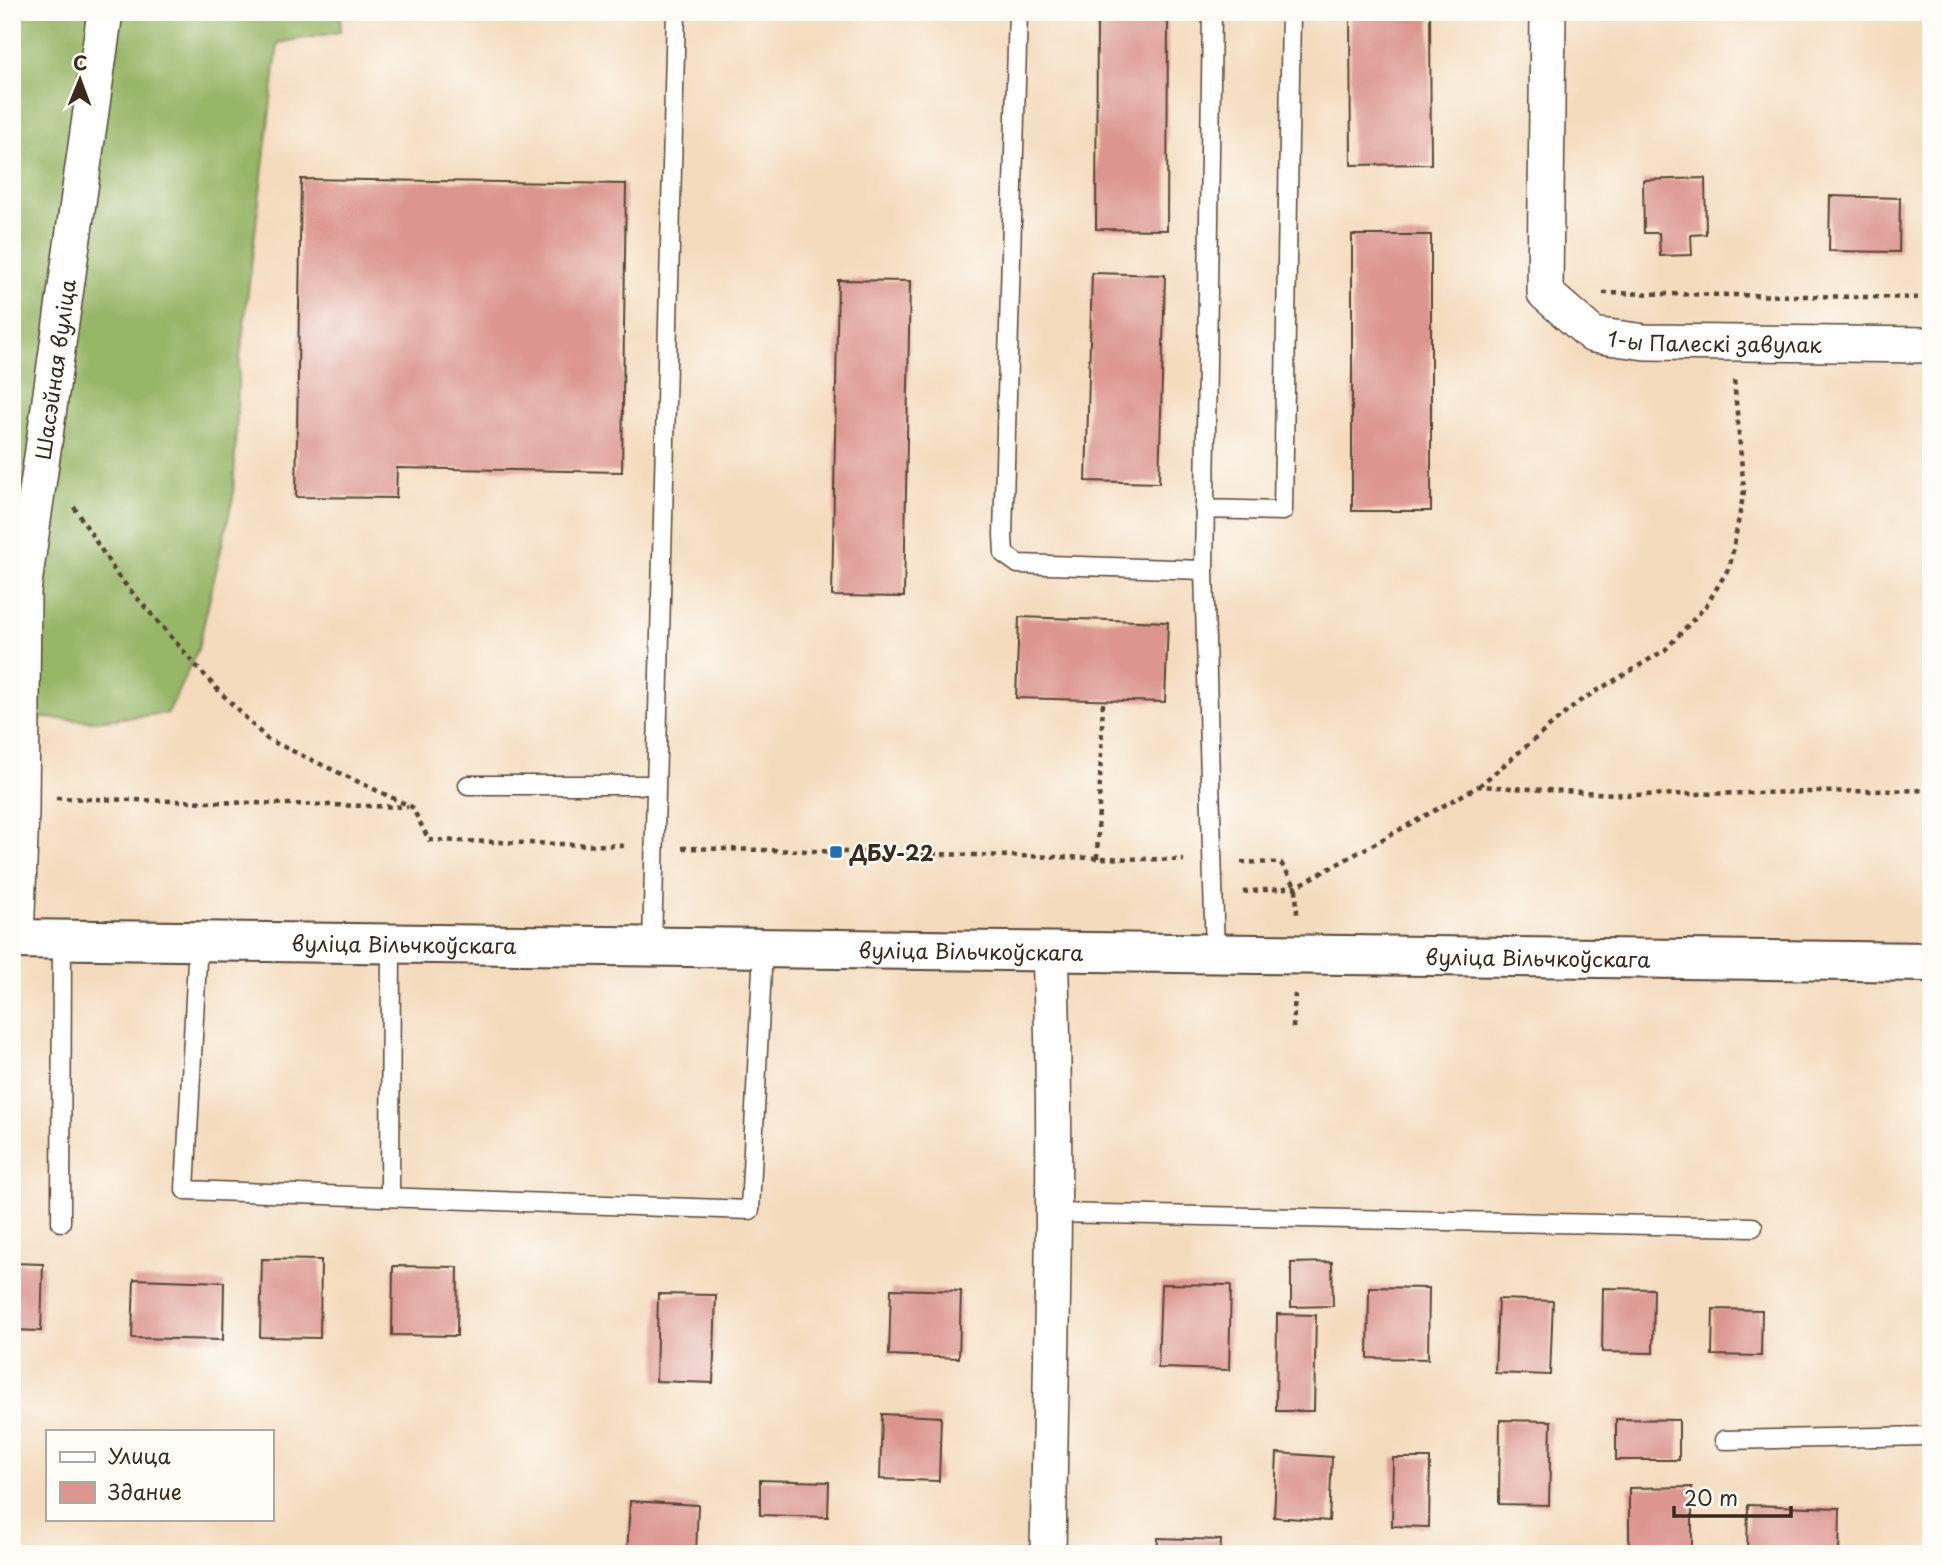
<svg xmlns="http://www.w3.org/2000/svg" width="1943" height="1566" viewBox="0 0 1943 1566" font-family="'Playpen Sans',sans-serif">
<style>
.forest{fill:#98b668;stroke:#6a7043;stroke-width:2}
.building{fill:#dc968f}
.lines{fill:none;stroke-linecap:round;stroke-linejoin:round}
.lane-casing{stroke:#574536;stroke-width:21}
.street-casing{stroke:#574536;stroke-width:38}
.secondary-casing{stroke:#574536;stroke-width:42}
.path{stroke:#574536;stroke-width:4.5;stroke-dasharray:5 5;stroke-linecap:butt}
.lane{stroke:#fff;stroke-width:18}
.street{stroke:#fff;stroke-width:35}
.secondary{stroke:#fff;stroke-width:38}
.poi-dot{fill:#1f6fb2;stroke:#fdfcf7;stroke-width:2.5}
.labels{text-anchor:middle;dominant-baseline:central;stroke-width:5;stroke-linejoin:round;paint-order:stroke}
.street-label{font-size:21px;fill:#3b2a1e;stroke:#fdfcf7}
.poi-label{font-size:21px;font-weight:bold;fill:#3b2a1e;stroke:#fdfcf7;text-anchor:start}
</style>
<rect width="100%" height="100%" fill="#fdfcf7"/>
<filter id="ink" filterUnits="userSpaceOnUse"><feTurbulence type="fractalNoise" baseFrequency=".0143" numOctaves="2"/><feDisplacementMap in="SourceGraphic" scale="14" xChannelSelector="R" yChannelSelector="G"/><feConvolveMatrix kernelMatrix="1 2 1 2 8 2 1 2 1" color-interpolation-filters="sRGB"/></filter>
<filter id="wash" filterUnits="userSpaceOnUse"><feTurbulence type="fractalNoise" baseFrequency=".00686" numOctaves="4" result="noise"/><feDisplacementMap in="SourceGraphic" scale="28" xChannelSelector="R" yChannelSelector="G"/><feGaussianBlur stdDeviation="1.57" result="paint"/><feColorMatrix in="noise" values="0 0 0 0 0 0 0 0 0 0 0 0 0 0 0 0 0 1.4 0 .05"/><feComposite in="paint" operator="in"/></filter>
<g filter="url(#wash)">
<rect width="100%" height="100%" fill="#f4dbbe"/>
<path class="forest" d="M 12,12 L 341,12 L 340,32 L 278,43 L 239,366 L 233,497 L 198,649 L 168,713 L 94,721 L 12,716 Z"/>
<g id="blocks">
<path class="building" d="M 1097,12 L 1168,12 L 1167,230 L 1096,229 Z
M 1350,12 L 1430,12 L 1431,164 L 1351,165 Z
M 1705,178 L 1706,234 L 1691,235 L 1692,255 L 1660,256 L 1659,233 L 1644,233 L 1643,180 Z
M 301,179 L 626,184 L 622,472 L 397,468 L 396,498 L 296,497 Z
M 1830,196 L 1900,198 L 1899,252 L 1829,251 Z
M 1352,235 L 1431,235 L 1431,511 L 1352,511 Z
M 1092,273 L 1165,275 L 1159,483 L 1086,481 Z
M 838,280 L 910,281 L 904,597 L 832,596 Z
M 1019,617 L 1168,622 L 1165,702 L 1016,698 Z
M 262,1259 L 321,1260 L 320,1338 L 260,1337 Z
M 1332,1262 L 1333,1306 L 1291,1307 L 1291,1263 Z
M 12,1263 L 43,1264 L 41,1331 L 12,1330 Z
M 393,1266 L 458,1267 L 457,1336 L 392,1335 Z
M 134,1279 L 224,1282 L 223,1340 L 132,1338 Z
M 1161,1284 L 1231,1285 L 1229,1370 L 1158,1368 Z
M 1369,1287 L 1429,1288 L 1428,1359 L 1368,1358 Z
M 1603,1288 L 1654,1289 L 1653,1353 L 1602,1352 Z
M 891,1289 L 961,1291 L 959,1358 L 889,1355 Z
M 658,1294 L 716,1295 L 713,1383 L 656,1381 Z
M 1498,1299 L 1553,1301 L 1550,1375 L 1495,1373 Z
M 1713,1309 L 1762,1310 L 1761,1356 L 1712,1355 Z
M 1277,1314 L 1316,1315 L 1314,1411 L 1276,1411 Z
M 882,1414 L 941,1417 L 939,1481 L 880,1479 Z
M 1616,1419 L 1679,1420 L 1679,1460 L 1616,1460 Z
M 1500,1420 L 1551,1421 L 1549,1505 L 1499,1504 Z
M 1277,1453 L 1332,1457 L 1329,1521 L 1274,1517 Z
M 1393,1458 L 1430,1458 L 1429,1527 L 1392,1526 Z
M 760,1480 L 829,1482 L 828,1517 L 760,1515 Z
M 1692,1487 L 1692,1554 L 1629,1554 L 1629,1488 Z
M 630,1501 L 698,1505 L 696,1554 L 627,1554 Z
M 1748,1505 L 1840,1508 L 1839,1554 L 1747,1554 Z
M 1158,1538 L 1221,1540 L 1220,1554 L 1157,1554 Z"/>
</g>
</g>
<g filter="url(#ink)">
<use href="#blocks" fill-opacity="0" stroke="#574536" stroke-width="2"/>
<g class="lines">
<g class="lane-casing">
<path id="lane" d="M 1018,12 L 1003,535 L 1004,554 L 1018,564 L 1204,570 L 1215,954
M 1204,509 L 1283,511 L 1291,12
M 1204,570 L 1212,12
M 468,785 L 656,785
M 198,941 L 185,1190 L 750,1210 L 763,948
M 652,946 L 676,12
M 390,1197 L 391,943
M 1052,1213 L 1753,1227
M 61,1222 L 62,939
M 1724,1440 L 1931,1436"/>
</g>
<g class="street-casing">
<g id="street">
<path id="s1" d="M 1548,12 L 1545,293 L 1593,335 L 1645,342 L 1931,345"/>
<path id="s2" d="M 16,939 L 21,812 L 23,591 L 105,12"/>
<path d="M 1048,1554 C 1051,1353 1058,1152 1050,951"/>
</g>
</g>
<g class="secondary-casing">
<g id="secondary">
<path id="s3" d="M 12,939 L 1931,962"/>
</g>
</g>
<path class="path" d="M 1603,293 L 1931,298
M 74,507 L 118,576 L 215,687 L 267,739 L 412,807 L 429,840 L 627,846
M 1479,786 L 1580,701 L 1665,650 L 1706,606 L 1730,566 L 1744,491 L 1734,379
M 56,798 L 408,807
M 682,848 L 1184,860
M 1097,858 L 1103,701
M 1241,862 L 1281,863 L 1296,887 L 1297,915
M 1243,892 L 1296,887 L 1479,786 L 1632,795 L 1931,790
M 1293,1028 L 1295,994"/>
<use href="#lane" class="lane"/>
<use href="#street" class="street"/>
<use href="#secondary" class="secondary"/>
</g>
</g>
<rect class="poi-dot" x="829" y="845" width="14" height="14" rx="3.5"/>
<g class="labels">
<g class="street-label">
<text stroke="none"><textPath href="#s1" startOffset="467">1-ы Палескі завулак</textPath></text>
<text stroke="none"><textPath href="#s2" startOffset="572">Шасэйная вуліца</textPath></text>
<text stroke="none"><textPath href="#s3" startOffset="392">вуліца Вільчкоўскага</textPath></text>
<text stroke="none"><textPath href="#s3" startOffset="959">вуліца Вільчкоўскага</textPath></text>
<text stroke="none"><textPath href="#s3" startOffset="1526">вуліца Вільчкоўскага</textPath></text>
</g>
<g class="poi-label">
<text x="850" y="852">ДБУ-22</text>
</g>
</g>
<rect width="1943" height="1566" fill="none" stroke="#fdfcf7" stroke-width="42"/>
<rect x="46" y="1430" width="228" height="91" fill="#fdfcf7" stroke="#afa8a0" stroke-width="2"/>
<rect x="60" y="1452" width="35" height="10" fill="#ffffff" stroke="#afa8a0" stroke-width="2"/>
<text x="108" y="1464" font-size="21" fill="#3b2a1e">Улица</text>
<rect x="60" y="1482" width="35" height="21" fill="#dc968f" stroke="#afa8a0" stroke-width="2"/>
<text x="108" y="1500" font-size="21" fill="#3b2a1e">Здание</text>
<g transform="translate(80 80) rotate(1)" stroke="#fdfcf7" stroke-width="5" paint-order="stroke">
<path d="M0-5L12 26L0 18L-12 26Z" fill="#3b2a1e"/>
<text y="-10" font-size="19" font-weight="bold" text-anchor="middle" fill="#3b2a1e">С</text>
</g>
<path d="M1674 1506v10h117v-10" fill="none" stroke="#3b2a1e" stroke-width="3.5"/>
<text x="1684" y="1506" font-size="21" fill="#3b2a1e" stroke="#fdfcf7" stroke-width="5" paint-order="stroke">20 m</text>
</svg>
